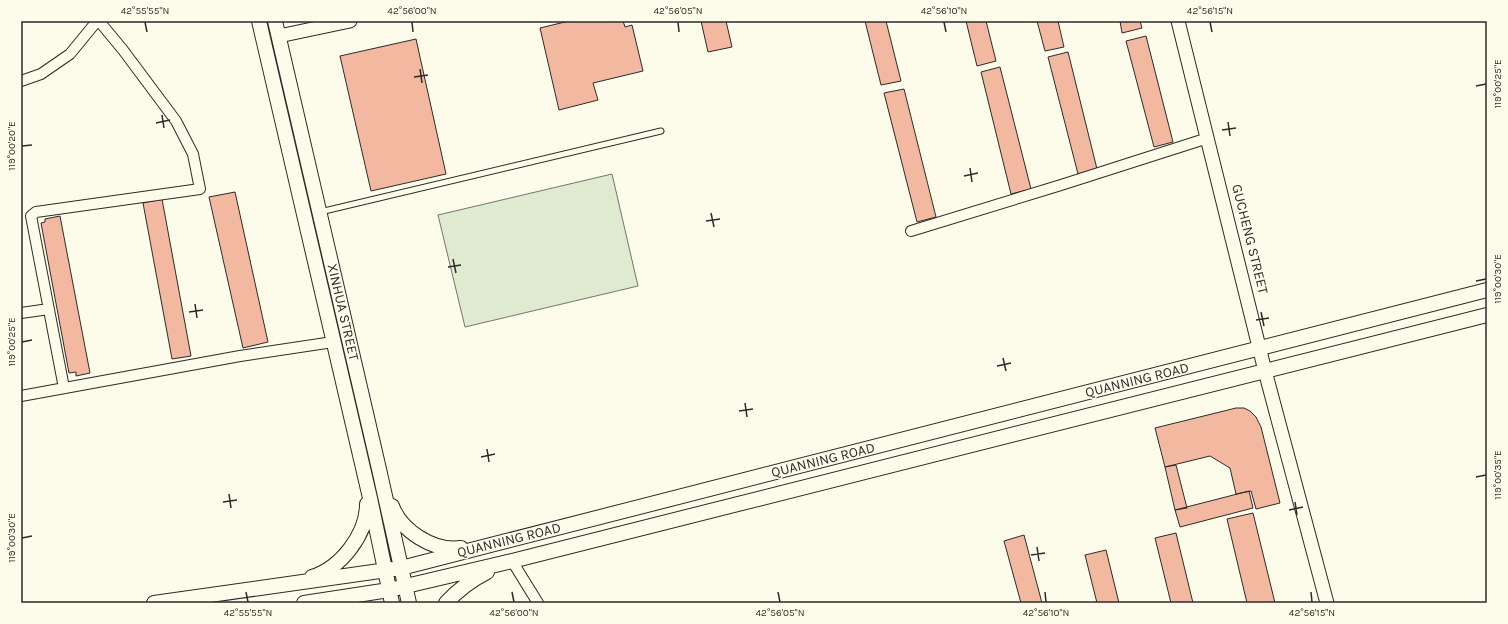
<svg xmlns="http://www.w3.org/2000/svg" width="1508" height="624" viewBox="0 0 1508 624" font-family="Karla,sans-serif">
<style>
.green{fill:#deebd1;stroke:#74746e}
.building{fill:#f2b8a0;stroke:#2b2b2b}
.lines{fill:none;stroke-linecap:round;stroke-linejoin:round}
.service-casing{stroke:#2b2b2b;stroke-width:7}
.minor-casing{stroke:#2b2b2b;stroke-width:12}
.tertiary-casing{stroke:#2b2b2b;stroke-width:15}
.secondary-casing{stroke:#2b2b2b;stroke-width:16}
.service{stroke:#fdfbea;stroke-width:5}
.minor{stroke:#fdfbea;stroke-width:10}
.tertiary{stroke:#fdfbea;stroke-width:13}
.secondary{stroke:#fdfbea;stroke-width:14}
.ticks{fill:none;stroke:#2b2b2b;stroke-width:1.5}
.labels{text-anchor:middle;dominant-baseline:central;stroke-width:3;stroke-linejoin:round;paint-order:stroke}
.street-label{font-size:14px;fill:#2b2b2b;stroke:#fdfbea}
.neatline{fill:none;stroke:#2b2b2b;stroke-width:1.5}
.ticks-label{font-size:10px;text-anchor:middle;fill:#2b2b2b}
</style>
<rect width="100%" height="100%" fill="#fdfbea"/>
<path class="green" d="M 612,174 L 638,286 L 465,327 L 438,215 Z"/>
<path class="building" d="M 569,21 L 623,21 L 625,27 L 632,25 L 643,71 L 593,83 L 598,100 L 559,110 L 540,28 Z
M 701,21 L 726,21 L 732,47 L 708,52 Z
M 865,21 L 886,21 L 901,81 L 881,85 Z
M 966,21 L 986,21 L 996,61 L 977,66 Z
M 1037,21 L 1058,21 L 1064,47 L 1045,51 Z
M 1120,21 L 1140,21 L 1142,28 L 1122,33 Z
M 1146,36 L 1173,142 L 1154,147 L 1126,41 Z
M 416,39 L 446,174 L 371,191 L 340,56 Z
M 1068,52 L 1097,169 L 1078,174 L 1048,57 Z
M 1000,67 L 1031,189 L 1011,194 L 981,72 Z
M 904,89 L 936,217 L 917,222 L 884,93 Z
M 235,192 L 268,342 L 243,348 L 209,197 Z
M 162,199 L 191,356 L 172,359 L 143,203 Z
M 60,216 L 90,373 L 76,376 L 76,372 L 69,373 L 41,223 L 45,222 L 45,219 Z
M 1236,408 L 1244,408 L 1250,411 L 1256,417 L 1261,427 L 1280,503 L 1256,509 L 1251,491 L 1236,494 L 1230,468 L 1210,456 L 1165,467 L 1155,428 Z
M 1176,465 L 1187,508 L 1175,510 L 1165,467 Z
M 1249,491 L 1253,508 L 1180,527 L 1175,510 Z
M 1253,513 L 1275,603 L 1247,603 L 1227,519 Z
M 1176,533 L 1193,603 L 1171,603 L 1155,538 Z
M 1024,535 L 1042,603 L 1021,603 L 1004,541 Z
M 1106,550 L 1119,603 L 1097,603 L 1085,555 Z"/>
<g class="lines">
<g class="service-casing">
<path id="service" d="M 320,212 L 661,131"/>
</g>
<g class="minor-casing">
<path id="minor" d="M 21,81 L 41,74 L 70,54 L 97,21
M 911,231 L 1061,185 L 1208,138
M 21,313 L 49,309
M 64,388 L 31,216 L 36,212 L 200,189 L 193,154 L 176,121 L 123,50 L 99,21
M 21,396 L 240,356 L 333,342
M 512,561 L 538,603"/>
</g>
<g class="tertiary-casing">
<path id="tertiary" d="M 1178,21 L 1265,371 L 1327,603
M 279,36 L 350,21"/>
</g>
<g class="secondary-casing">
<path id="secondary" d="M 259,21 L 370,498 L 392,603
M 275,21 L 379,469 L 409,603
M 392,506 C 401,531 434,552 461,548
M 312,577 C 341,568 367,534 367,504
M 154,603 L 401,568 L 1487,290
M 304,603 L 389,590 L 512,561 L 1487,315
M 446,603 C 458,590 471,580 487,572"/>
</g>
<use href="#service" class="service"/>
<use href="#minor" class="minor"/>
<use href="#tertiary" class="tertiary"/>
<use href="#secondary" class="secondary"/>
</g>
<path class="ticks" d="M 145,22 L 147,32M 412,22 L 413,32M 678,22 L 679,32M 944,22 L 946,32M 1210,22 L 1212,32M 420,69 L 422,83M 414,77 L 428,75M 1476,86 L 1486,84M 162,115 L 164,128M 1228,122 L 1230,136M 156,123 L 170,120M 1222,130 L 1236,128M 22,146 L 32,145M 970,168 L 972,182M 964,176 L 978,173M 711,213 L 714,227M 706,221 L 720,219M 453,259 L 456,273M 448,267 L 461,265M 1476,281 L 1486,279M 195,304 L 197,318M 189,312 L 203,310M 1261,312 L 1264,326M 1256,320 L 1269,318M 22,342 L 32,340M 1003,358 L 1006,371M 997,366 L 1011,363M 745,403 L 747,417M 739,411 L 753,409M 487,449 L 489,462M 481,457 L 495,454M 1476,477 L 1486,475M 229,494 L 231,508M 223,502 L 237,500M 1295,502 L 1297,515M 1289,510 L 1303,507M 22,538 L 32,536M 1037,547 L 1039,561M 1031,555 L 1045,553M 246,592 L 248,602M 512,592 L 514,602M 778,592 L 780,602M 1045,592 L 1046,602M 1311,592 L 1312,602"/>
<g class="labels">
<g class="street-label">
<text transform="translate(1250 239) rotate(76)">GUCHENG STREET</text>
<text transform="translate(343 312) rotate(77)">XINHUA STREET</text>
<text transform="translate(1137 380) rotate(-14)">QUANNING ROAD</text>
<text transform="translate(823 460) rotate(-14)">QUANNING ROAD</text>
<text transform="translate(509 540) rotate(-14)">QUANNING ROAD</text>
</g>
</g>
<rect width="1508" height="624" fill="none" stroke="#fdfbea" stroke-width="44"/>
<rect x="22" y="22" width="1464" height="580" class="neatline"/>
<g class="ticks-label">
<text x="145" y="14">42°55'55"N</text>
<text x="412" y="14">42°56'00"N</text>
<text x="678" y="14">42°56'05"N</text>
<text x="944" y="14">42°56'10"N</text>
<text x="1210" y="14">42°56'15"N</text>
<text transform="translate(1497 84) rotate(-90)" y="4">119°00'25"E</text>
<text transform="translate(11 146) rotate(-90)" y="4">119°00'20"E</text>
<text transform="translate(1497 279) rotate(-90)" y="4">119°00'30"E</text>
<text transform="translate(11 342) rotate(-90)" y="4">119°00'25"E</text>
<text transform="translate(1497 475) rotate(-90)" y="4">119°00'35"E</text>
<text transform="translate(11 538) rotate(-90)" y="4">119°00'30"E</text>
<text x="248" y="616">42°55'55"N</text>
<text x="514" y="616">42°56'00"N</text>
<text x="780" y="616">42°56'05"N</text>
<text x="1046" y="616">42°56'10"N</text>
<text x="1312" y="616">42°56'15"N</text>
</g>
</svg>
